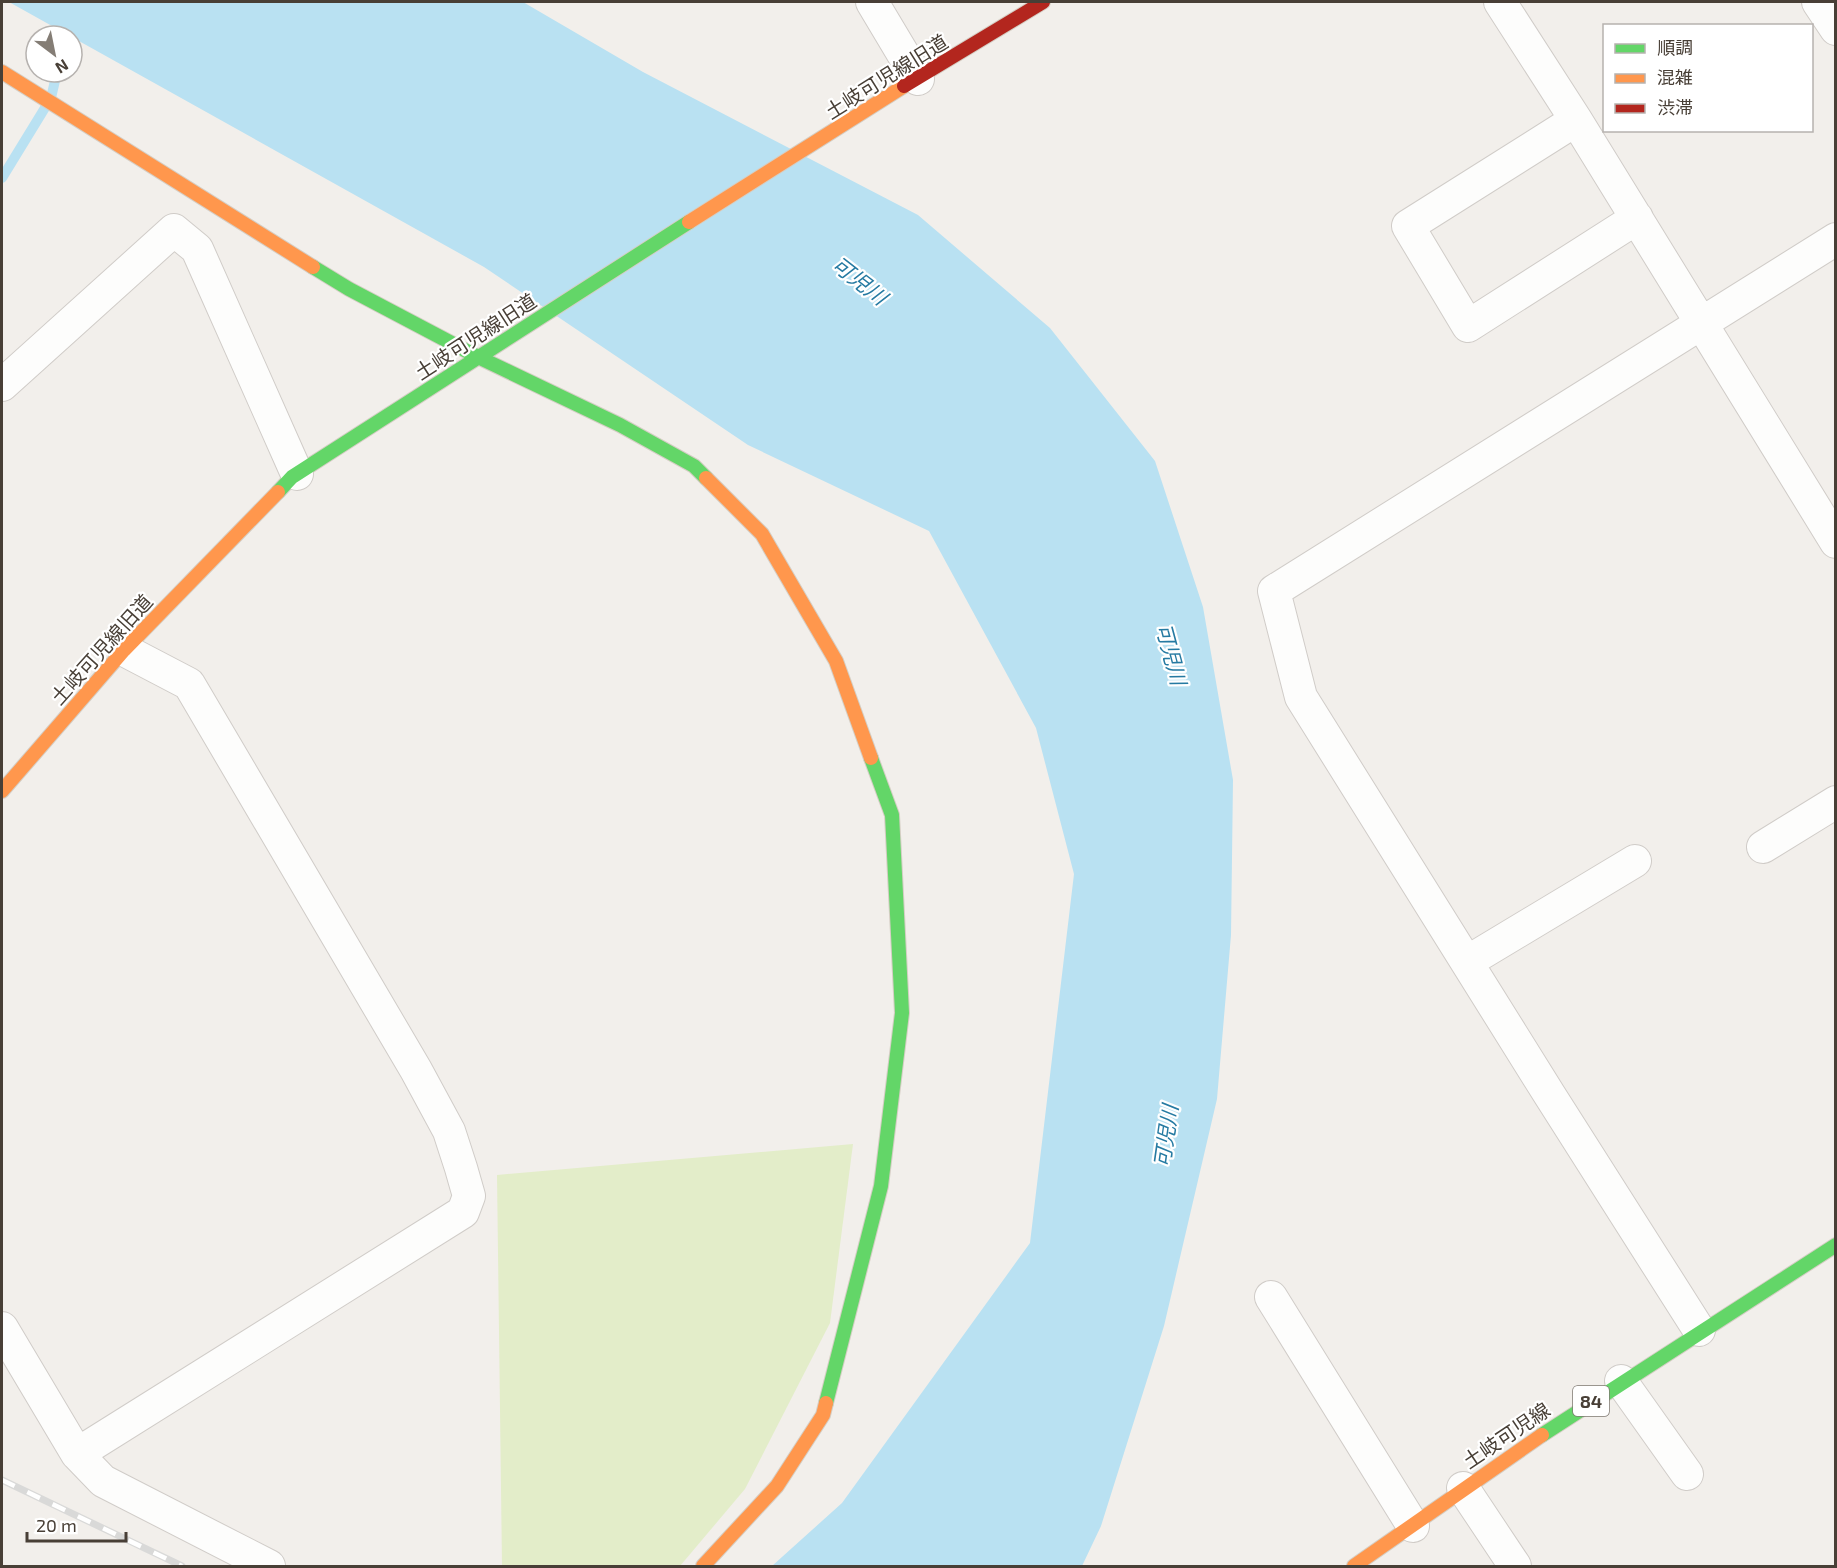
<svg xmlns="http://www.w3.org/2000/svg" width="1837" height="1568" viewBox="0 0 1837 1568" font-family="'Exo 2','Noto Sans JP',sans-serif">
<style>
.green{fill:#e3edc9}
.water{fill:#b9e1f2}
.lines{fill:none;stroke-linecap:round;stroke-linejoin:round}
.stream{stroke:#b9e1f2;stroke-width:10}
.street-casing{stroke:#d0ccc8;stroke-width:34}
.fast-casing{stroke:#d5cec4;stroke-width:16}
.slow-casing{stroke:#d5cec4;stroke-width:16}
.jam-casing{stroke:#d5cec4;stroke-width:16}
.street{stroke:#fdfdfc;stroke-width:32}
.fast{stroke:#63d668;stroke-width:14}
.slow{stroke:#ff974d;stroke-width:14}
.jam{stroke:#b3261e;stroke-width:14}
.rail-casing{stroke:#d9d9d8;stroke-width:7}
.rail{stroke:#fff;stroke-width:4.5;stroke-dasharray:14;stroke-linecap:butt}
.labels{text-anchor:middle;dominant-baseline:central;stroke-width:4.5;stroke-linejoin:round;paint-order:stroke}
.shield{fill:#fff;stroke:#7f7972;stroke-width:1.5}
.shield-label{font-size:18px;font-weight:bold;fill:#483f36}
.street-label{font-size:20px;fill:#483f36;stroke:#fff}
.water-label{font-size:21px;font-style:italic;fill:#257aa2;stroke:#fff}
</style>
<rect width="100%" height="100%" fill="#f2efeb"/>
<path class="green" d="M 853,1144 L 830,1323 L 745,1489 L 680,1566 L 502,1566 L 497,1175 Z"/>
<path class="water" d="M 9,2 L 523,2 L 643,72 L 918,215 L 1050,328 L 1155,461 L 1203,607 L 1233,780 L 1231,935 L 1217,1099 L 1164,1326 L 1101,1526 L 1082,1566 L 772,1566 L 842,1503 L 1030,1243 L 1074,874 L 1036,728 L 929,531 L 748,445 L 484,267 Z"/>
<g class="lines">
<path class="stream" d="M 2,178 L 51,98 L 57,72"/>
<g class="street-casing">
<path id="street" d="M 872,2 L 918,79
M 1500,2 L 1576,120 L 1836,542
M 1818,2 L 1836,29
M 1576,120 L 1408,226 L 1468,326 L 1637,218
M 2,385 L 174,230 L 197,249 L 297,474
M 1763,847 L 1836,802
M 1467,962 L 1635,861
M 1271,1297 L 1413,1526
M 2,1328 L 77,1454 L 463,1212 L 469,1196 L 461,1168 L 449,1131 L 416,1070 L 189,684 L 124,650
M 1699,1330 L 1549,1094 L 1301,697 L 1274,591 L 1836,239
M 1621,1381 L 1687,1474
M 77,1454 L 103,1481 L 269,1566
M 1463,1488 L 1515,1566"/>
</g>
<g class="fast-casing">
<path id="fast" d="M 313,267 L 349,289 L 478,357 L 620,425 L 694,466 L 706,478
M 278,492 L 292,477 L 689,222
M 826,1403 L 881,1186 L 902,1013 L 892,815 L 871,758
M 1542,1435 L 1836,1245"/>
</g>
<g class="slow-casing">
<path id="slow" d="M 2,72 L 313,267
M 689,222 L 904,86
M 706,478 L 762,534 L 836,661 L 871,758
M 2,791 L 124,650 L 278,492
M 703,1566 L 777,1486 L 823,1415 L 826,1403
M 1354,1566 L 1542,1435"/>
</g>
<g class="jam-casing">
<path id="jam" d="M 904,86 L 1043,2"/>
</g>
<use href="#street" class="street"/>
<use href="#fast" class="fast"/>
<use href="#slow" class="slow"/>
<use href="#jam" class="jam"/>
<g class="rail-casing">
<path id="rail" d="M 2,1480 L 182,1566"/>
</g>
<use href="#rail" class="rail"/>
</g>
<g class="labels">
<rect class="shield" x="1573" y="1386" width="36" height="30" rx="4.5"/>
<g class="shield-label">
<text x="1591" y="1401">84</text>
</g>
<g class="street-label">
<text transform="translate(886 76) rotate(-32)">土岐可児線旧道</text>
<text transform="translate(475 336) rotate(-33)">土岐可児線旧道</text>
<text transform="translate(101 649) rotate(-48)">土岐可児線旧道</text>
<text transform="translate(1506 1435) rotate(-34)">土岐可児線</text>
</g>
<g class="water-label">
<text transform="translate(860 280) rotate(38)">可児川</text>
<text transform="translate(1172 654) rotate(75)">可児川</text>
<text transform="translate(1165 1136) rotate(-82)">可児川</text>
</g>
</g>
<rect width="1837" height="1568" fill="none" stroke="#483f36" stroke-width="6"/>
<rect x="1603" y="24" width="210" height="108" fill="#ffffff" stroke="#b6b2af" stroke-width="1.5"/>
<rect x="1615" y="44" width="30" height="9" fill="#63d668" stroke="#b6b2af" stroke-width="1.5"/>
<text x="1657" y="54" font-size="18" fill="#483f36">順調</text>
<rect x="1615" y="74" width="30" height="9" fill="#ff974d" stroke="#b6b2af" stroke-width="1.5"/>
<text x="1657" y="84" font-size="18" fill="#483f36">混雑</text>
<rect x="1615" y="104" width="30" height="9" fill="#b3261e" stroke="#b6b2af" stroke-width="1.5"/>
<text x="1657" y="114" font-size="18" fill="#483f36">渋滞</text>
<g transform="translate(54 54) rotate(148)"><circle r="28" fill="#ffffff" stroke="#b6b2af" stroke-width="1.5"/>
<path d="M0-4.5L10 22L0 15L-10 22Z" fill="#847d75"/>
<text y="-9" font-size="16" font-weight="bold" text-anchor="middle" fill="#483f36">N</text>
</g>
<path d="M27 1532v9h99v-9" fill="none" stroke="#483f36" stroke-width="3"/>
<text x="36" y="1532" font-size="18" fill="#483f36" stroke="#ffffff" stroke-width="4.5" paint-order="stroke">20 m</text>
</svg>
